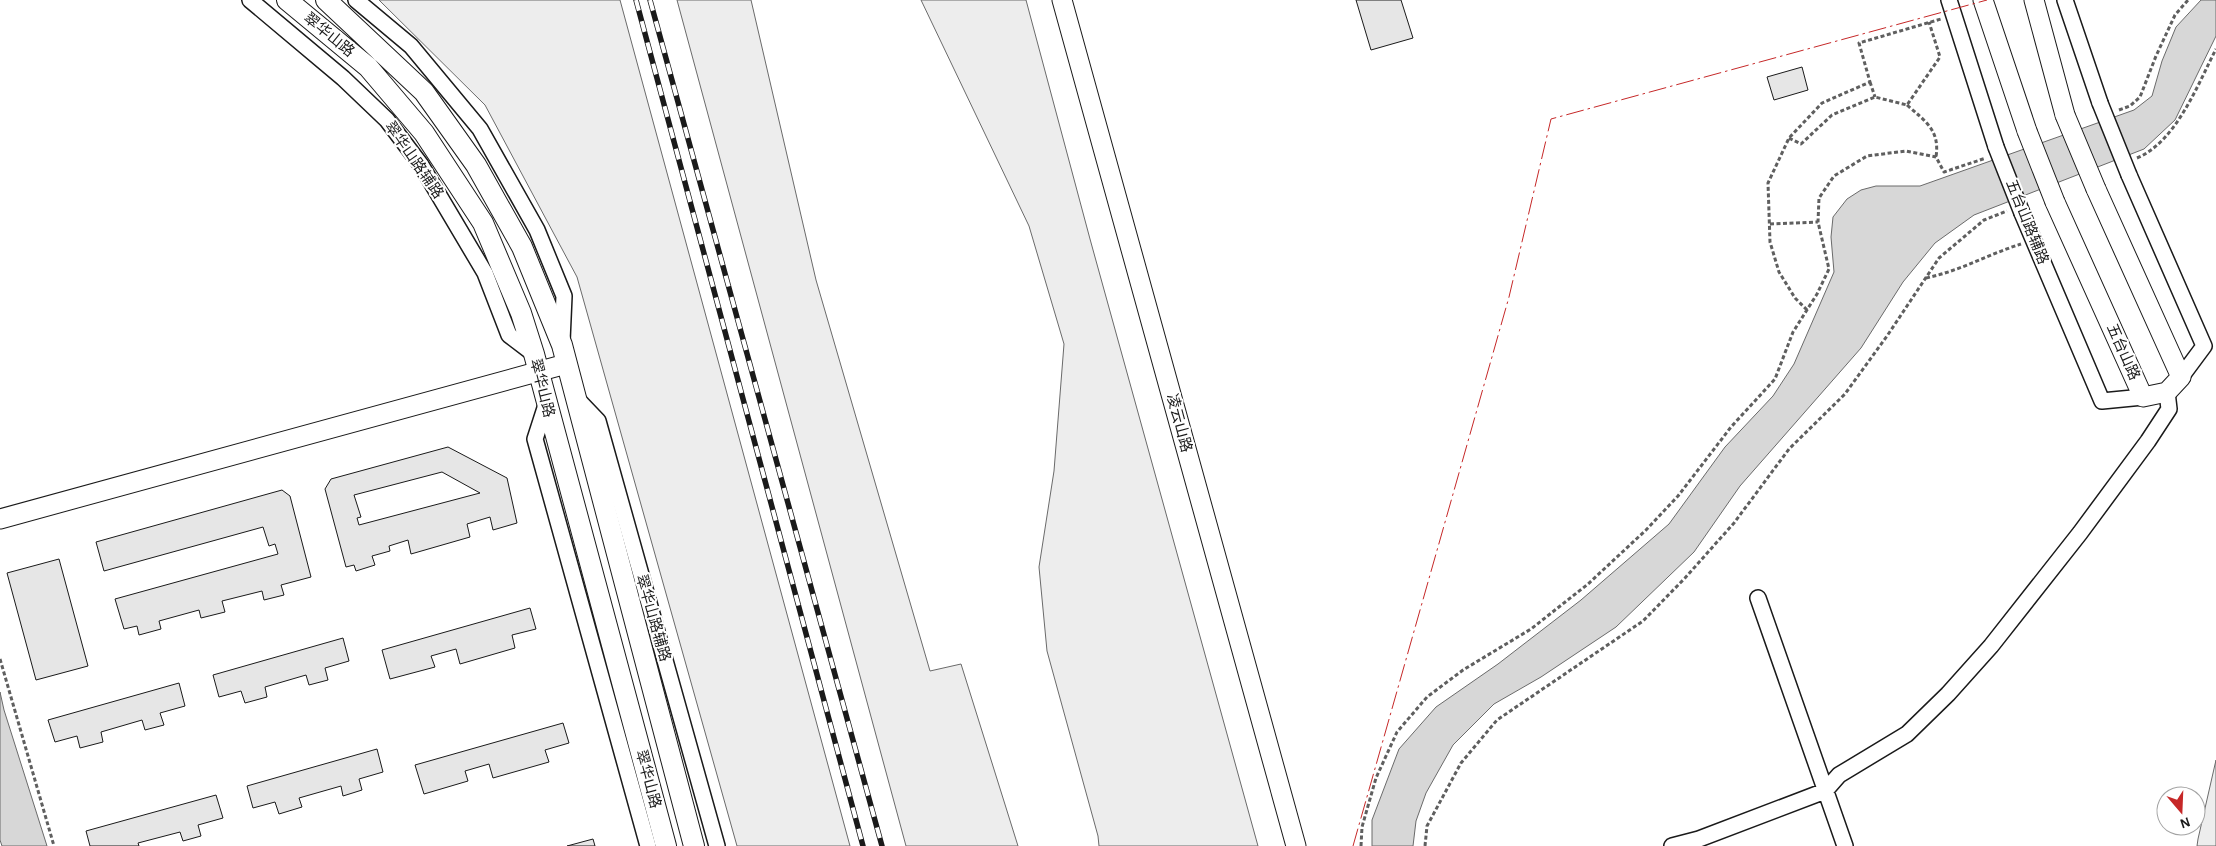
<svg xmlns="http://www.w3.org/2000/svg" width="2216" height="846" viewBox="0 0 2216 846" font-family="'Alegreya Sans','Noto Sans SC',sans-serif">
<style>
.built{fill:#ededed;stroke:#6a6a6a}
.water{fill:#d7d7d7;stroke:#6a6a6a}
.building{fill:#e6e6e6;stroke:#1a1a1a;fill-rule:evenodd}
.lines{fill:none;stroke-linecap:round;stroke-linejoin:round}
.minor-casing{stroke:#1a1a1a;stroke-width:18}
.tertiary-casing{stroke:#1a1a1a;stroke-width:21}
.secondary-casing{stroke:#1a1a1a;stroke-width:22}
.path{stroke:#5f5f5f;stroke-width:3;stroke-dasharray:4 2.5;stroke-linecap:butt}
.minor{stroke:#fff;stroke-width:15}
.tertiary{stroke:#fff;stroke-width:19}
.secondary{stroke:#fff;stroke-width:20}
.rail-casing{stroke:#1a1a1a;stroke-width:5.5}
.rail{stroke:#fff;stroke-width:4;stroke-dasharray:11;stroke-linecap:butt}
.minor-bridge-casing{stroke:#1a1a1a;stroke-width:18;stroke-linecap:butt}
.tertiary-bridge-casing{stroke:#1a1a1a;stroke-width:21;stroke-linecap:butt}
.minor-bridge{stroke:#fff;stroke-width:15}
.tertiary-bridge{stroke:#fff;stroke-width:19}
.power{stroke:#c62828;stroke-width:1;stroke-dasharray:18 4 2.5 4;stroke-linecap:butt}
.labels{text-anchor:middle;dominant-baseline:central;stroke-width:4;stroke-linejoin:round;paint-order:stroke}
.street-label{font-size:15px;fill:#1a1a1a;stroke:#fff}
</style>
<rect width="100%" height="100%" fill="#fff"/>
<path class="built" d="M 379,0 L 620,0 L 850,846 L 737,846 L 577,277 L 485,105 Z
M 677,0 L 751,0 L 816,280 L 930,671 L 961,664 L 1018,846 L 906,846 Z
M 921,0 L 1026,0 L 1090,239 L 1258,846 L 1099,846 L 1098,836 L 1047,651 L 1039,567 L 1054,471 L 1064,344 L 1029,226 Z
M 2216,760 L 2216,846 L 2197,846 L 2198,839 Z"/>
<path class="water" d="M 2201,0 L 2216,0 L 2216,36 L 2175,120 L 2144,149 L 1974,215 L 1935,243 L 1903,282 L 1861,348 L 1740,486 L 1694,552 L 1616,627 L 1541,677 L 1494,704 L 1453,745 L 1426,793 L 1416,821 L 1413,846 L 1372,846 L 1372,820 L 1399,749 L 1436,707 L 1498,664 L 1581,600 L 1669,524 L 1725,447 L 1773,396 L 1794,364 L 1834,272 L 1831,237 L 1833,217 L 1847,199 L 1861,190 L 1876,186 L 1920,186 L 2134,110 L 2152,96 L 2162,61 L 2176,27 Z
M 0,692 L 4,710 L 47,846 L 2,846 L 0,840 Z"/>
<path class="building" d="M 1356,0 L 1401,0 L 1413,38 L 1371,50 Z
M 1802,67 L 1808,90 L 1774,100 L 1767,77 Z
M 448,447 L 507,478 L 517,523 L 493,530 L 490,517 L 467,524 L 470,537 L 411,554 L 408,540 L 389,546 L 390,551 L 372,556 L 375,565 L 356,571 L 354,565 L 346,567 L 325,489 L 331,479 ZM 442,472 L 480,493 L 359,525 L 357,518 L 361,517 L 354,495 Z
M 282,490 L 290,496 L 311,577 L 281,585 L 284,595 L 264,600 L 262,591 L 222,601 L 225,612 L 201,618 L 199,610 L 159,621 L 161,629 L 139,635 L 137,626 L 124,629 L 115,599 L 278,554 L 275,544 L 269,546 L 263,527 L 104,571 L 96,542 Z
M 59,559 L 88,666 L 36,680 L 7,573 Z
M 530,608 L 536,629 L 512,635 L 515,648 L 460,664 L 456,649 L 431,656 L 435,667 L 390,679 L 382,650 Z
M 343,638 L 349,661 L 325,668 L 328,680 L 309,685 L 306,675 L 265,687 L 267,697 L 245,703 L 241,691 L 219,697 L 213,675 Z
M 179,683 L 185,706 L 160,713 L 164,725 L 145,730 L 142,720 L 101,732 L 103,742 L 80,748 L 77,736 L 55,742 L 48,720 Z
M 563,723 L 569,743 L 545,750 L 549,762 L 493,778 L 489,764 L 465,771 L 468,781 L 424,794 L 415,765 Z
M 377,749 L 383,772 L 359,779 L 362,790 L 343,796 L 341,786 L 299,798 L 302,807 L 279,814 L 275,802 L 253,808 L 247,786 Z
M 216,795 L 223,818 L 198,825 L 201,836 L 183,841 L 180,832 L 138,843 L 139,846 L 90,846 L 86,831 Z
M 593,839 L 595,846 L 567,846 Z"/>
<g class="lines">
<g class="minor-casing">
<path id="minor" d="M 250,0 L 343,78 L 387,120 L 421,165 L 485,273 L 509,335 L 534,354
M 356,0 L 411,46 L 480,129 L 537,230 L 564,296 L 562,341
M 1949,0 L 1996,147
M 2065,0 L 2100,103
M 2129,175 L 2204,346 L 2181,377
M 2022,213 L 2102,401 L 2143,397
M 576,398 L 598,421 L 717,846
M 546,405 L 535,439 L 648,846
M 1758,598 L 1845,846
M 1672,846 L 1699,839 L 1825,791 L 1839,775 L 1907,734 L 1948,694 L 1991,646 L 2080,533 L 2148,441 L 2169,409 L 2167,392"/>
</g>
<g class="tertiary-casing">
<path id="tertiary" d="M 1062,0 L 1296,846
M 1983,0 L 2027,131
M 2034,0 L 2065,115
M 2055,202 L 2143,397 L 2167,392 L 2181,377 L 2096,189
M 0,519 L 566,364"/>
</g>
<g class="secondary-casing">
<path id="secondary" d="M 287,0 L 368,67 L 424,133 L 483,223 L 521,313 L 534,354 L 666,846
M 326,0 L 424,92 L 476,165 L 522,247 L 562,345 L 694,846"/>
</g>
<path class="path" d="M 1870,82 L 1875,97
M 1907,105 C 1926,122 1940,130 1936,157
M 2119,110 L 2130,106 L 2140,97 L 2156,56 L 2175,15 L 2188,0
M 1789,138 L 1801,144 L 1832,115 L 1875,97 L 1907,105 L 1940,57 L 1929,22
M 2137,158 C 2176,142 2198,84 2216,49
M 1770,224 L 1818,222
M 1926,278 C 1960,271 1989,254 2021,244
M 1807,310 L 1795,298 L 1779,272 L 1770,242 L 1768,183 L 1789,138 L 1822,103 L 1870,82 L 1859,43 L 1941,19
M 0,659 L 54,846
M 1361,846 L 1362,827 L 1376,778 L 1397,732 L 1427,697 L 1463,670 L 1531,629 L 1588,584 L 1646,530 L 1678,496 L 1731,427 L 1775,379 L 1793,332 L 1817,294 L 1829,269 L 1818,222 L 1819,198 L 1834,176 L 1867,156 L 1906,151 L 1936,157 L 1944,172 L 1986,158
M 1425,846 L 1427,826 L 1461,763 L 1497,720 L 1643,621 L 1685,578 L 1734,523 L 1789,449 L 1845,394 L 1887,336 L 1939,258 L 1984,220 L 2007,211"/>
<use href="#minor" class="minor"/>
<use href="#tertiary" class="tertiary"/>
<use href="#secondary" class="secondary"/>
<g class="rail-casing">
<path id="rail" d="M 636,0 L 863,846
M 650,0 L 882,846"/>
</g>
<use href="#rail" class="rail"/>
<g class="minor-bridge-casing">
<path id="minor-bridge" d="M 2100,103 L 2129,175
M 1996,147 L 2022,213"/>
</g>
<g class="tertiary-bridge-casing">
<path id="tertiary-bridge" d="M 2065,115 L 2096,189
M 2027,131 L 2055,202"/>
</g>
<use href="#minor-bridge" class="minor-bridge"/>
<use href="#tertiary-bridge" class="tertiary-bridge"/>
<path class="power" d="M 1353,846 L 1509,297 L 1551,119 L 1987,0"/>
</g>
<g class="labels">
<g class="street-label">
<text transform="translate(329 35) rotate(39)">翠华山路</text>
<text transform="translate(414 160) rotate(55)">翠华山路辅路</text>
<text transform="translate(2027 222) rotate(68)">五台山路辅路</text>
<text transform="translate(2123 352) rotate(66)">五台山路</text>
<text transform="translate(542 388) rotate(76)">翠华山路</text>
<text transform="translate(1179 423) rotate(75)">凌云山路</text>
<text transform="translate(653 618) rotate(74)">翠华山路辅路</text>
<text transform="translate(648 779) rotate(75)">翠华山路</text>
</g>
</g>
<g transform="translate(2181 811) rotate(161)"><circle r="24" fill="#ffffff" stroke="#a3a3a3"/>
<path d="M0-4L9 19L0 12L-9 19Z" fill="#c62828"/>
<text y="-8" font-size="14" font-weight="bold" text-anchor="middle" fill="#1a1a1a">N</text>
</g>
</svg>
